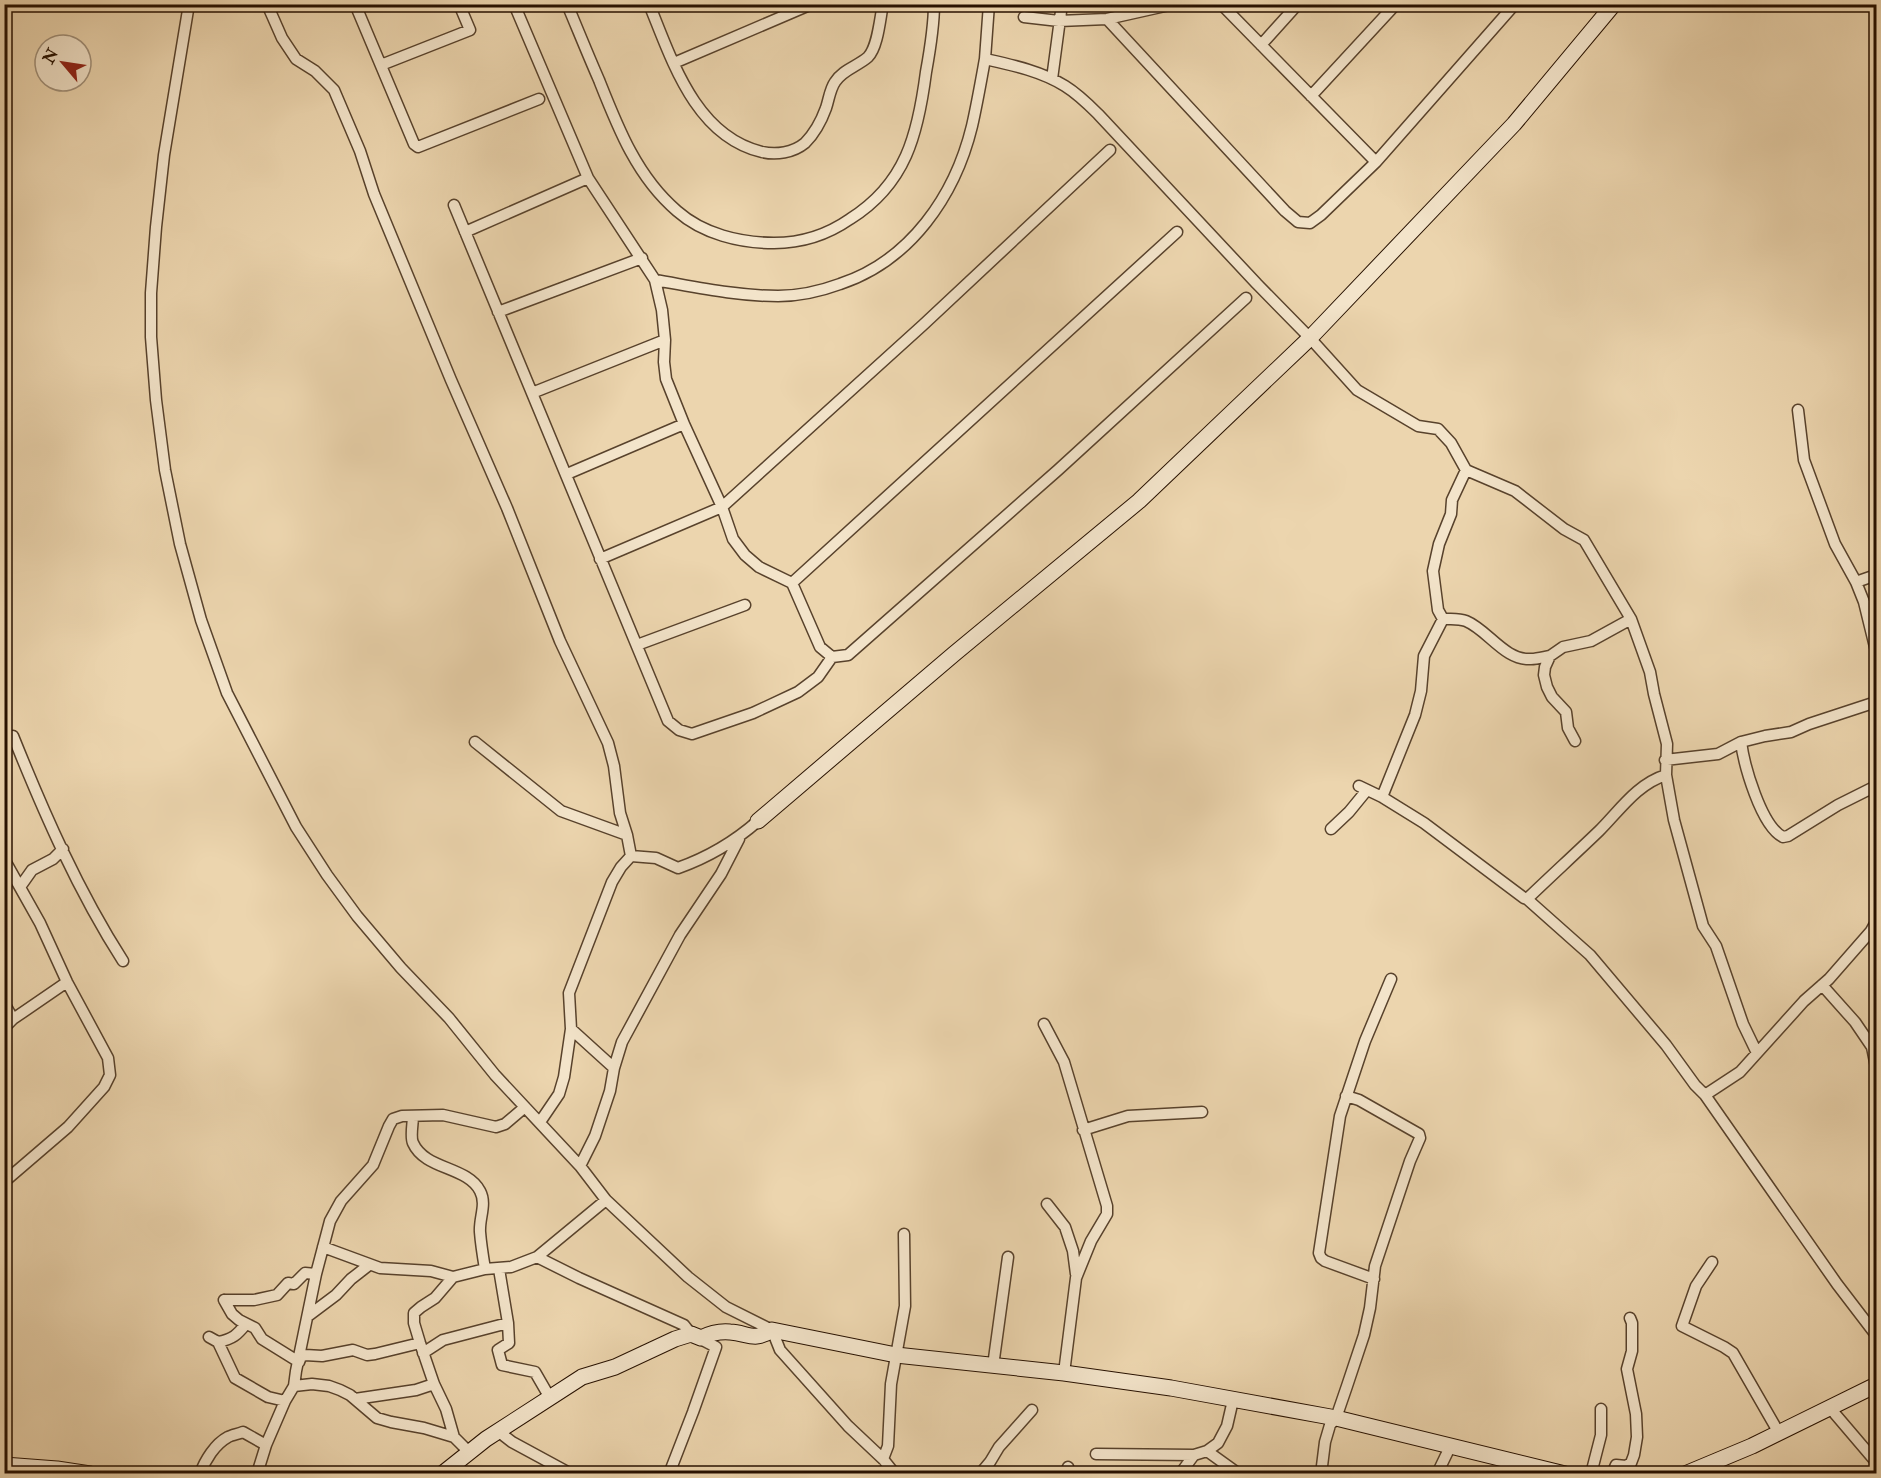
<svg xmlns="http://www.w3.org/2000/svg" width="1881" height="1478" viewBox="0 0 1881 1478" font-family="'IM FELL Double Pica',serif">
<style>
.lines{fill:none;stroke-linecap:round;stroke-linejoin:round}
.street-casing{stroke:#58422c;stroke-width:13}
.secondary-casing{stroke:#271100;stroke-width:17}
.street{stroke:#f3e4ca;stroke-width:10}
.secondary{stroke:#f3e4ca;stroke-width:15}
</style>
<rect width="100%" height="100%" fill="#ecd5ae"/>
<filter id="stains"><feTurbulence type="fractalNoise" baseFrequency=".00333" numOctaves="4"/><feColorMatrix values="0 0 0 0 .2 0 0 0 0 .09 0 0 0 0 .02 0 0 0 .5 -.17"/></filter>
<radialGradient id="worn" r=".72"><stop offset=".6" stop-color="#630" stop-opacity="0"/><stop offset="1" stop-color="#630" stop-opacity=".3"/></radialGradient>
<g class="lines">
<g class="street-casing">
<path id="street" d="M 189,4 L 164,155 L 156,227 L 151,293 L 151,337 L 156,400 L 165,470 L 180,544 L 201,620 L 227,693 L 296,827 L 327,875 L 357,916 L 401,968 L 449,1018 L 495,1075 L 580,1166 L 606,1200 L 688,1277 L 726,1307 L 772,1330 L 780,1350 L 848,1426 L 883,1459 L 895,1474
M 267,4 L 282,38 L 296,59 L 315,71 L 334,90 L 360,151 L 374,194 L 451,380 L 507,508 L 560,641 L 608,743 L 614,766 L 620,813 L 627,835 L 631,856
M 355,4 L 414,144 L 418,147 L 539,99
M 514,4 L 588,178 L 655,280 L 662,310 L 665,340 L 664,362 L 666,379 L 684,424 L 722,507 L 733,539 L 745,555 L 759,567 L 792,583 L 820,647 L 832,657
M 567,4 C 578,30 588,55 599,80 C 618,128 637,177 677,211 C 703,234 740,243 774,243 C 802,243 827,235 850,219 C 906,184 918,134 926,72 C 930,50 934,27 934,4
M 649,4 C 672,60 695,136 762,152 C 776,155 793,153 805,143 C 814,134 822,119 826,108 C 829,99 830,89 835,82 C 842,70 858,66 868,57 C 878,47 880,18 883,4
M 989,4 L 985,59 C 1012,65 1041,71 1065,86 C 1078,94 1088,104 1098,114 L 1257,284 L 1310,338 L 1357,390 L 1418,426 L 1438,429 L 1451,443 L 1466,470 L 1452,500 L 1451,514 L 1439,544 L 1433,571 L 1438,610 L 1443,619 L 1424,656 L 1421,691 L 1415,715 L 1382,797
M 1221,4 L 1376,162
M 1024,17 L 1059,21 L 1107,19 L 1174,4
M 1107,19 L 1285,211 L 1298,222 L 1310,223 L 1321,215 L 1376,162 L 1515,4
M 1261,45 L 1298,4
M 674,63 L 812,4
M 381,65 L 470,30 L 459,4
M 1052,79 L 1062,4
M 1311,96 L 1396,4
M 454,205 L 668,721 L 679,730 L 692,734 L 753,713 L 798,692 L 818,677 L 832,657 L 848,655 L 1058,470 L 1246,298
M 465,232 L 588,178
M 655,280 C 696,287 736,296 778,296 C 798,296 821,291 840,284 C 910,261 955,196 972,126 C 977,104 981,81 985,59
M 498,312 L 642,258
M 532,393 L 665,340
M 1798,410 L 1804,460 L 1835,544 L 1856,582 L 1864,602 L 1876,651
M 1466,470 L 1515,491 L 1564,529 L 1584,540 L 1631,619 L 1650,672 L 1654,694 L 1667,744 L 1666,775 L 1674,820 L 1703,926 L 1716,946 L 1743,1024 L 1757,1053
M 567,474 L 684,424
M 600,559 L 722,507 L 923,325 L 1110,150
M 1856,582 L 1876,575
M 792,583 L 1177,232
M 1443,619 C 1451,619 1459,618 1466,621 C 1488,630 1505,661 1531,659 C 1537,659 1544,657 1550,656
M 637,645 L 745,605
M 13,736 C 44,813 78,891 123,961
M 1575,741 L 1568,728 L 1566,712 L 1552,697 L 1547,687 L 1544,675 L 1545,667 L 1550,656 L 1563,647 L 1591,641 L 1631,619
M 475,742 L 561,811 L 627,835
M 1741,742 C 1744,765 1761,826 1783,837 L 1788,836 L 1838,805 L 1876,786
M 1665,760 L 1718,754 L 1741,742 L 1765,736 L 1791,732 L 1809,724 L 1876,702
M 1359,786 L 1382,797 L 1424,823 L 1524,898 L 1527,899 L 1590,955 L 1666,1045 L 1695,1085 L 1705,1095 L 1837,1284 L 1876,1335
M 1331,829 L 1349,812 L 1367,790
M 4,859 L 40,923 L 67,982 L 108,1058 L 110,1075 L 104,1087 L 68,1127 L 4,1182
M 20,887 L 32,870 L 53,859 L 63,849
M 1527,899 C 1551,876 1575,854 1599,831 C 1620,810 1637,784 1666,775
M 1822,985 L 1855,1022 L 1872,1047 L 1876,1067
M 4,1003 L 13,1019
M 1044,1024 L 1064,1062 L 1107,1206 L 1107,1214 L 1091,1241 L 1076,1278 L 1064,1373
M 4,1028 L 13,1019 L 67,982
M 571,1029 L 614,1068
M 1705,1095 L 1740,1072 L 1804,1001 L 1829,979 L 1871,931 L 1876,922
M 413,1116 C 413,1123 410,1137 413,1143 C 425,1170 467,1166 480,1191 C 487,1204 479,1218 480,1232 C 481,1245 483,1257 485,1269
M 540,1122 L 559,1094 L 564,1077 L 571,1029 L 569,993 L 612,882 L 621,867 L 631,856 L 656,858 L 678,868 C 709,857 733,843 758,821
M 1083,1130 L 1128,1116 L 1202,1112
M 580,1166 L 595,1136 L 610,1091 L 614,1068 L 622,1042 L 680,935 L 721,874 L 739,839
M 1047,1204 L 1065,1227 L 1073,1251 L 1076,1274
M 323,1247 L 380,1268 L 431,1271 L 453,1277
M 537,1257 L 579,1278 L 684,1325 L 691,1334 L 716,1347 L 693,1412 L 669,1474
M 1712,1262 L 1696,1286 L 1682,1326 L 1724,1347 L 1733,1353 L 1779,1433
M 499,1269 L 508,1323 L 509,1343 L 498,1350 L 502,1365 L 535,1372 L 550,1398
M 1374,1279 L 1325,1261 L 1321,1258 L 1319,1253 L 1340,1116 L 1365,1041 L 1391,979
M 224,1300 L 232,1314 L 239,1320 L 255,1328 L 262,1339 L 299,1362 L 301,1357 L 305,1355 L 322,1356 L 353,1350 L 367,1355 L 375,1354 L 420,1343
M 224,1300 L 254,1300 L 277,1295 L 288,1283 L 294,1284 L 305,1273 L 316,1274
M 308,1316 L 336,1295 L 351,1279 L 369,1265
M 209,1337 L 218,1342 L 235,1378 L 268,1397 L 285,1401
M 218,1342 C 233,1339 237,1335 246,1324
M 423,1353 L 443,1340 L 508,1323
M 993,1366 L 1008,1257
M 294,1386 L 312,1384 L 329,1386 L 340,1390 L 350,1395 L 377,1418 L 391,1422 L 424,1428 L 454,1437 L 468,1451
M 355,1399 L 416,1390 L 434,1384
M 1830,1408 L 1876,1462
M 499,1430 L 503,1435 L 512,1442 L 571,1474
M 454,1437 L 446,1409 L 434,1384 L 420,1343 L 414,1323 L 414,1313 L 421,1307 L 435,1298 L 453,1277 L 485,1269 L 511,1267 L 537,1257 L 606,1200
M 1207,1451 L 1239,1474
M 1096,1454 L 1194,1455
M 883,1459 L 888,1446 L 891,1384 L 905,1306 L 904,1234
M 200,1474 C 205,1460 215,1444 228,1437 C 232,1435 238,1434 243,1432 L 266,1445 L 285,1401 L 294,1386 L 296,1371 L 316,1274 L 330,1221 L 341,1201 L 373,1165 L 389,1126 L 393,1119 L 402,1116 L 443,1115 L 496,1127 L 505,1124 L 525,1107
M 257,1474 L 266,1445
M 980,1474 L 990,1462 L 999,1447 L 1032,1410
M 1066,1474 L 1068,1467
M 1180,1474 L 1194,1455 L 1207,1451 L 1218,1443 L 1227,1426 L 1233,1400
M 1321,1474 L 1325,1442 L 1330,1425 L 1336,1418 L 1347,1386 L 1364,1335 L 1370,1308 L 1375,1266 L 1410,1161 L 1420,1138 L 1419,1134 L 1359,1100 L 1346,1096
M 1437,1474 L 1450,1447
M 1591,1474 L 1601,1435 L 1601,1409
M 1612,1474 L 1616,1465 L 1626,1466 L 1631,1463 L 1634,1455 L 1637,1437 L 1636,1414 L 1627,1369 L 1632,1351 L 1632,1323 L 1630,1318"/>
</g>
<g class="secondary-casing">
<path id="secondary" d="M 758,821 L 954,654 L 1139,501 L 1310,338 L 1514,124 L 1614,4
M 4,1465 L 57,1469 L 90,1474
M 442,1474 L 486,1439 L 582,1377 L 615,1367 L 675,1339 L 691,1334 L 701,1338 C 709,1334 720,1331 730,1332 C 748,1333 754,1342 772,1330 L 896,1355 L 1064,1373 L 1171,1388 L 1336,1418 L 1565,1474
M 1685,1474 L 1752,1446 L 1876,1385"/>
</g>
<use href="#street" class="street"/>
<use href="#secondary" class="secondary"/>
</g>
<rect width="1881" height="1478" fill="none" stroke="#ecd5ae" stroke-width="24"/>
<rect x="6" y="6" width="1869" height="1466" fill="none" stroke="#271100" stroke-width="3"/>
<rect x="12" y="12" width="1857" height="1454" fill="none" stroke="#271100" stroke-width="1.5"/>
<g transform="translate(63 63) rotate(299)"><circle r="28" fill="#f3e4ca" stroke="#a19079" stroke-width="1.5"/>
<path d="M0-4.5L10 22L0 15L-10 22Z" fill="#8f2418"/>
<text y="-9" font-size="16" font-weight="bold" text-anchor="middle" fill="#271100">N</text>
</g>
<rect width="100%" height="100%" filter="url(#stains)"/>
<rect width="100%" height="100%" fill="url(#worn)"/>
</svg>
